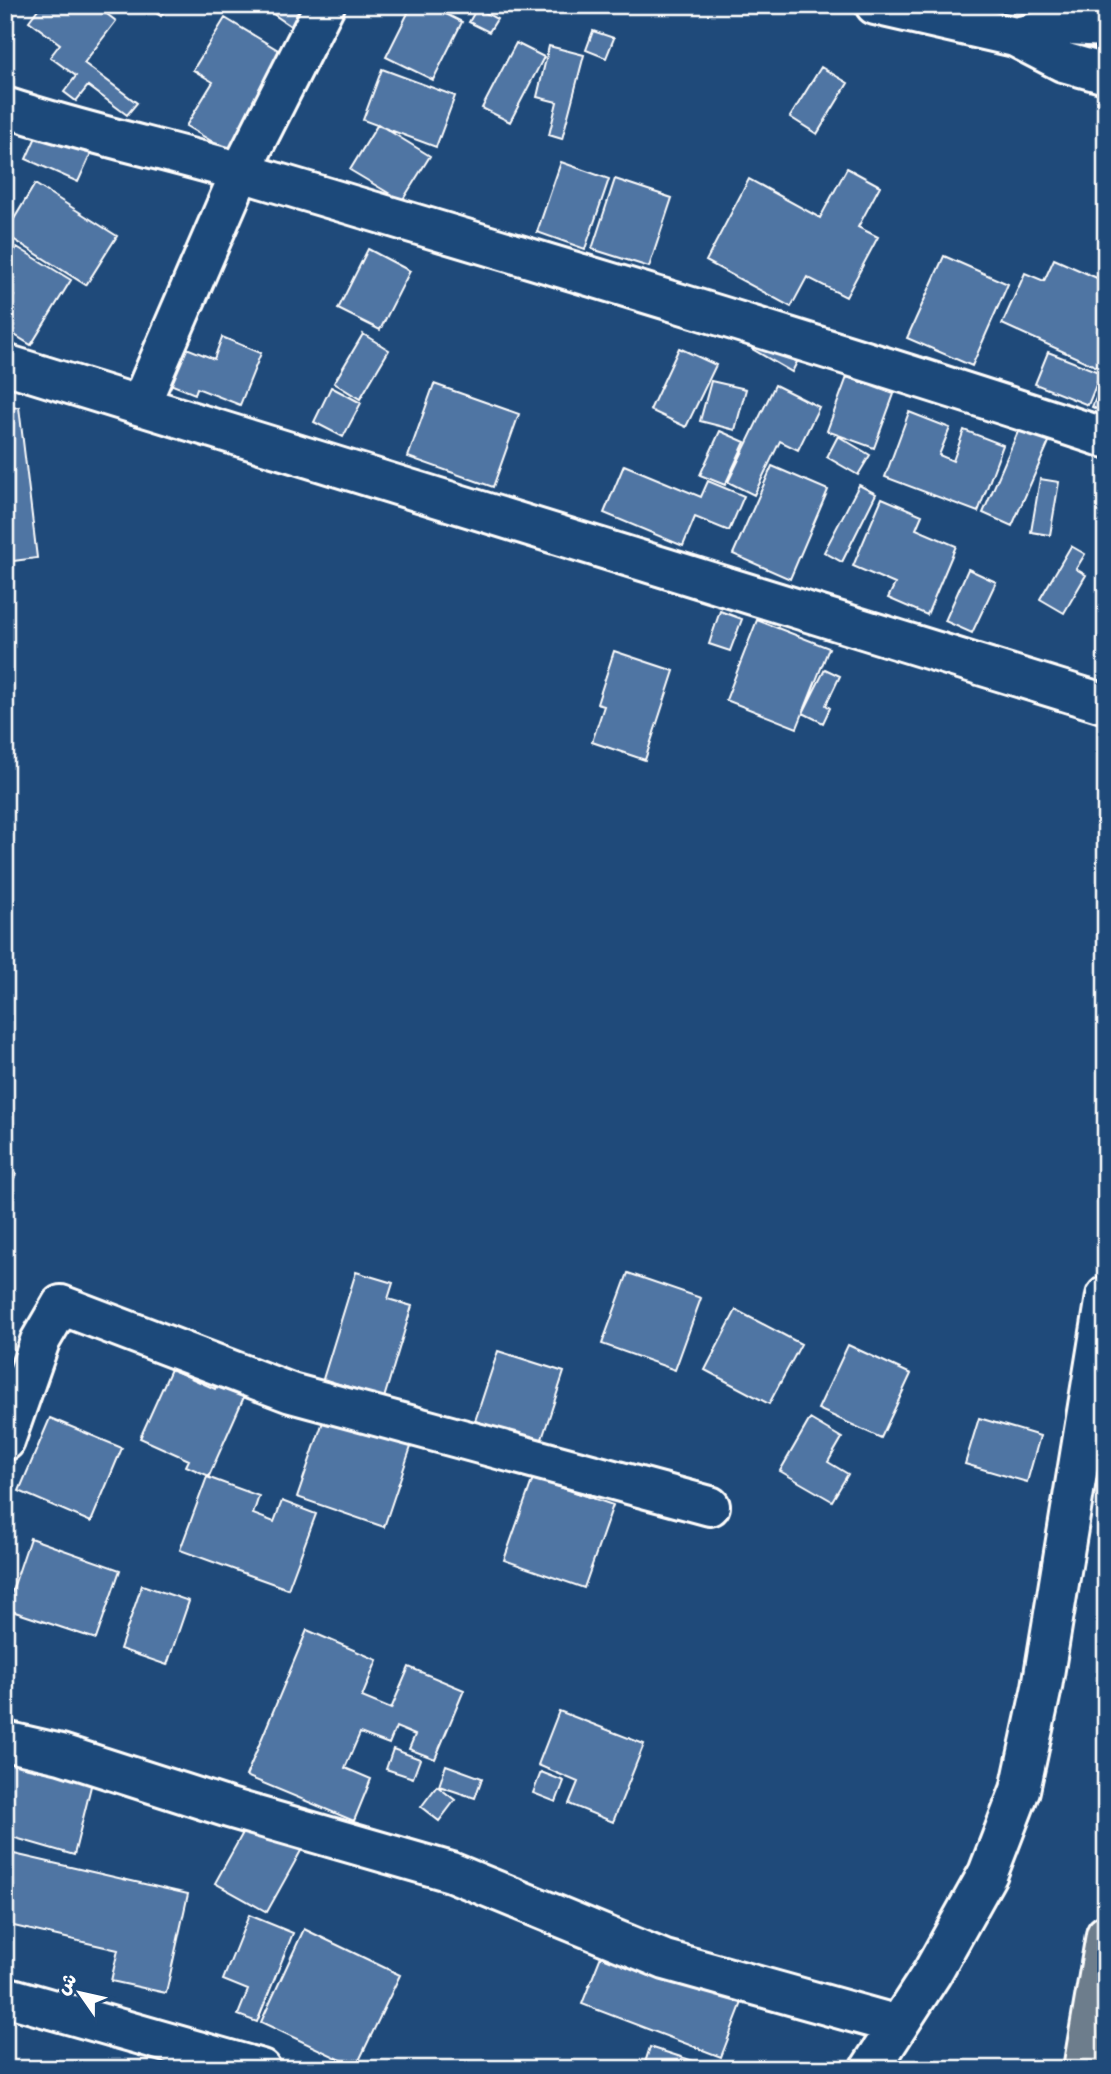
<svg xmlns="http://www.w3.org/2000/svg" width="1111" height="2074" viewBox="0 0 1111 2074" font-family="Sriracha,'Playpen Sans Arabic',sans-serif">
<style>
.building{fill:#4f74a3;stroke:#fff;stroke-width:2}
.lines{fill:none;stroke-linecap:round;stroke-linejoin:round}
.minor-casing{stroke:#fff;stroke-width:44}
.trunk-casing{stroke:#fff;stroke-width:44}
.minor{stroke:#1f4a7a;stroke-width:38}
.trunk{stroke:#6d7d8c;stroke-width:38}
</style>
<rect width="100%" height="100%" fill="#1f4a7a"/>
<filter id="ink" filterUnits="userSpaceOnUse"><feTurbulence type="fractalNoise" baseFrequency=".0143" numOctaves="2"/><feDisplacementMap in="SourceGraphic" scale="14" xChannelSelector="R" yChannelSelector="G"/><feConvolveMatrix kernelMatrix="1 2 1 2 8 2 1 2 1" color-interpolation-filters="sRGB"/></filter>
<g filter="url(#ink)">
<path class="building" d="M 41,5 L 95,5 L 116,21 L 84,63 L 137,103 L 127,115 L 88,86 L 76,101 L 64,92 L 76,76 L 50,57 L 60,44 L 29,21 Z
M 143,5 L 167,5 L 161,16 Z
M 260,5 L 320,5 L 301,33 Z
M 412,5 L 428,5 L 462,22 L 433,80 L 386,57 Z
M 477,8 L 497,19 L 489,32 L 469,22 Z
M 225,18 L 303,65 L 245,161 L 186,126 L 213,82 L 193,70 Z
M 593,31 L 614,38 L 606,58 L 586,50 Z
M 516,43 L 544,57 L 510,122 L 482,108 Z
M 549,46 L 584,55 L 562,139 L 549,135 L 557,102 L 537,97 Z
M 821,67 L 848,83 L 817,134 L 790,117 Z
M 382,69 L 455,96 L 436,147 L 363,120 Z
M 378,124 L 430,156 L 402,201 L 350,170 Z
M 40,128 L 92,151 L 78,182 L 26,159 Z
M 561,162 L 609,179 L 585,249 L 537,232 Z
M 847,168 L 880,186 L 858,227 L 878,237 L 846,297 L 807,277 L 791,307 L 706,261 L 749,179 L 820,218 Z
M 615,179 L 672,198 L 649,267 L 592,249 Z
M 35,184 L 117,236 L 86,285 L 5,234 Z
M 17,247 L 71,280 L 31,345 L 5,329 L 5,310 L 14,296 L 5,291 L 5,267 Z
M 368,249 L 410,271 L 380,330 L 338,309 Z
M 944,256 L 1008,284 L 972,366 L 907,338 Z
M 1054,259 L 1106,282 L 1106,371 L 1002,324 L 1025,273 L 1044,281 Z
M 765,327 L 804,348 L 792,372 L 752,349 Z
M 363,334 L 389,350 L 360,399 L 334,383 Z
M 222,337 L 261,353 L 240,405 L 197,388 L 195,394 L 155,378 L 169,341 L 214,359 Z
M 679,348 L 716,365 L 686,427 L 650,410 Z
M 1048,352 L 1101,373 L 1088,405 L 1035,384 Z
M 1106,376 L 1106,400 L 1101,411 L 1092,407 Z
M 847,377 L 894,394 L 874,448 L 827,431 Z
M 711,381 L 746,389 L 735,430 L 700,421 Z
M 434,384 L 519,414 L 493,487 L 408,457 Z
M 775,385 L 819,407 L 798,450 L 780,441 L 754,495 L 728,482 Z
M 331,387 L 361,403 L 343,437 L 314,422 Z
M 19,407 L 37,558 L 5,562 L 5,409 Z
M 909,412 L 950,428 L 939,455 L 953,461 L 964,430 L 1003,445 L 978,512 L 885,477 Z
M 1026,413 L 1056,426 L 1012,526 L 983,513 Z
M 720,431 L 745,442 L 725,485 L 700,475 Z
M 838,436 L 870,455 L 858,475 L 827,457 Z
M 624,465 L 701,497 L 708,481 L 744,496 L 729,531 L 695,517 L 683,546 L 604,513 Z
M 772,466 L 828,490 L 790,579 L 733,554 Z
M 1040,479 L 1059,482 L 1050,535 L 1031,532 Z
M 859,485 L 876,494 L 842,562 L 824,552 Z
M 882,498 L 922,515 L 916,529 L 956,546 L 927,615 L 888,598 L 895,584 L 853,566 Z
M 1071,546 L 1085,554 L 1076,569 L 1086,575 L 1064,613 L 1040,599 Z
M 968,569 L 996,582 L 972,633 L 945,621 Z
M 720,611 L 742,619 L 730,651 L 709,644 Z
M 757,620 L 829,648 L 797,728 L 726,700 Z
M 614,651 L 674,671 L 645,760 L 592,742 L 604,706 L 597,704 Z
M 825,669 L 840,676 L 826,705 L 830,708 L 823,723 L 803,713 Z
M 5,1169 L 16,1174 L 5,1197 Z
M 356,1272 L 393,1283 L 388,1299 L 412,1306 L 384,1398 L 323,1379 Z
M 628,1273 L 701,1298 L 675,1370 L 602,1344 Z
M 736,1310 L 801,1344 L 769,1404 L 705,1370 Z
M 848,1345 L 911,1374 L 881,1438 L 818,1409 Z
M 498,1351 L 564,1372 L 541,1442 L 475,1421 Z
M 171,1369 L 215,1389 L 217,1385 L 244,1397 L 209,1476 L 186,1466 L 189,1460 L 140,1438 Z
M 326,1413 L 413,1441 L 384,1527 L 297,1497 Z
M 50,1418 L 122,1448 L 91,1522 L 19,1491 Z
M 979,1418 L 1040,1436 L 1027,1482 L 965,1464 Z
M 810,1419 L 842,1438 L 828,1462 L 848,1474 L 832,1501 L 780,1471 Z
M 207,1477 L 259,1496 L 253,1514 L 274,1522 L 282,1501 L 316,1514 L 288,1589 L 180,1550 Z
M 533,1478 L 613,1505 L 584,1588 L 504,1560 Z
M 30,1538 L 120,1570 L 96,1639 L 6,1609 Z
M 142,1585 L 189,1601 L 167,1665 L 120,1649 Z
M 307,1630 L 377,1660 L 362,1697 L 391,1709 L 409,1667 L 464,1690 L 435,1759 L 409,1749 L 415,1735 L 396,1727 L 389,1744 L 360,1733 L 345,1768 L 371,1779 L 354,1821 L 246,1776 Z
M 559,1711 L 644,1744 L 613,1822 L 569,1804 L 578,1782 L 538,1765 Z
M 393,1749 L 420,1759 L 413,1778 L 386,1769 Z
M 9,1758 L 93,1778 L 74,1855 L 5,1835 L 5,1773 Z
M 446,1765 L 482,1778 L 475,1798 L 439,1786 Z
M 541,1772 L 564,1781 L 556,1802 L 533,1793 Z
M 437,1786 L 455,1800 L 439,1821 L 421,1807 Z
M 250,1820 L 302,1849 L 267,1912 L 215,1883 Z
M 14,1854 L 188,1894 L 166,1993 L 111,1981 L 118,1950 L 5,1924 L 5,1889 Z
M 249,1915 L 293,1933 L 257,2022 L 238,2015 L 248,1990 L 223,1980 Z
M 304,1929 L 400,1975 L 356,2067 L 261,2022 Z
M 607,1941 L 746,1992 L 721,2057 L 582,2004 Z
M 650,2047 L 715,2068 L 643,2069 Z"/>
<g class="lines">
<g class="minor-casing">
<path id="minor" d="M 875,5 L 1015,37 L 1063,62 L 1106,74
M 1015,37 L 1070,25 L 1106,27
M 5,107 C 90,135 176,152 261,178 C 544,262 826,346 1106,438
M 5,364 L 1106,704
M 140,405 L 241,171 L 325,5
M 5,1441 L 40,1341 L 61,1305 L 291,1393 L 710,1506
M 5,1741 L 61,1754 L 229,1808 L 451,1872 L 665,1960 L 898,2025
M 5,1996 L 261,2069
M 870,2069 L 932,1973 L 988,1873 L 1020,1790 L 1042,1687 L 1106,1296"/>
</g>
<g class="trunk-casing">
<path id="trunk" d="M 1083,2069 L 1106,1935"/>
</g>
<use href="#minor" class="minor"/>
<use href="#trunk" class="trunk"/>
</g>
</g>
<rect width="1111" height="2074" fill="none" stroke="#1f4a7a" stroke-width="28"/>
<rect x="14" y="14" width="1083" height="2046" fill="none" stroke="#fff" stroke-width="2.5" filter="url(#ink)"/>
<g transform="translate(80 1993) rotate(304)" stroke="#1f4a7a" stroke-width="5" paint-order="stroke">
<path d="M0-5L12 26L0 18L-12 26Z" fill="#ffffff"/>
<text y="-10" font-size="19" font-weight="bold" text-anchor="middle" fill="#ffffff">ش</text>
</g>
</svg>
